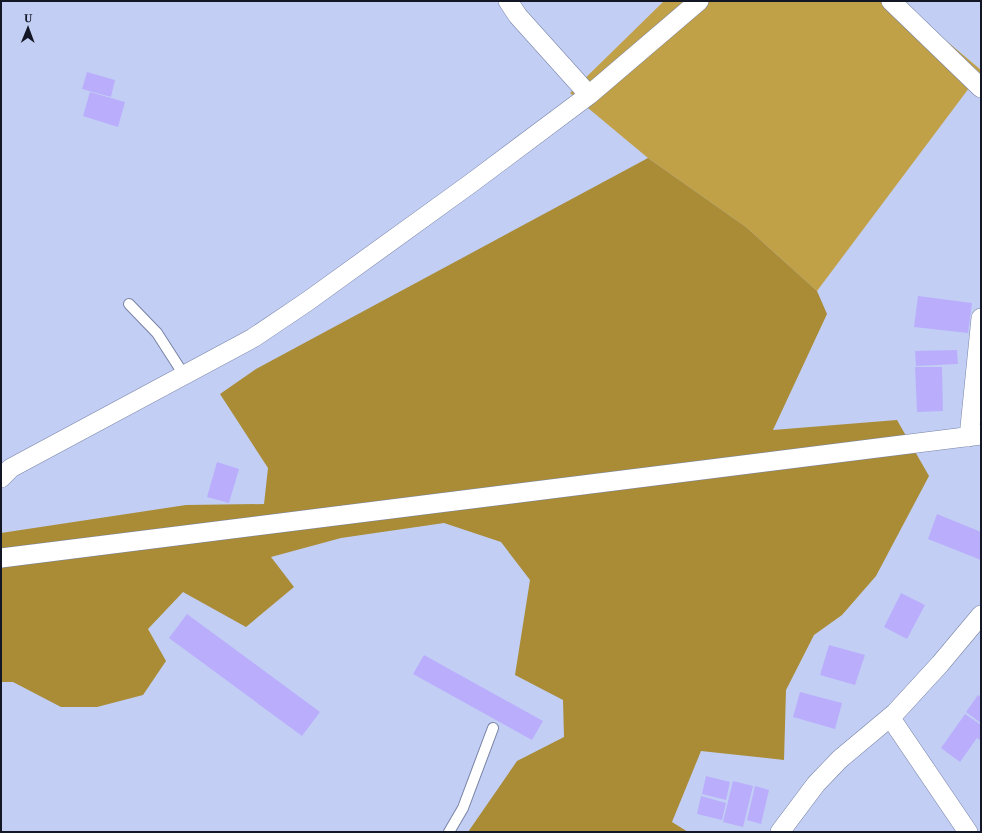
<svg xmlns="http://www.w3.org/2000/svg" width="982" height="833" viewBox="0 0 982 833" font-family="'Noto Serif',serif">
<style>
.green{fill:#c0a148}
.forest{fill:#a98c35}
.building{fill:#baaefc}
.lines{fill:none;stroke-linecap:round;stroke-linejoin:round}
.lane-casing{stroke:#7883a6;stroke-width:12}
.street-casing{stroke:#7883a6;stroke-width:20}
.lane{stroke:#fff;stroke-width:10}
.street{stroke:#fff;stroke-width:19}
</style>
<rect width="100%" height="100%" fill="#c2cef4"/>
<path class="green" d="M 664,1 L 899,1 L 981,70 L 981,72 L 817,291 L 746,227 L 648,158 L 570,93 Z"/>
<path class="forest" d="M 648,158 L 746,227 L 817,291 L 827,314 L 773,430 L 897,420 L 929,476 L 876,576 L 842,615 L 814,635 L 786,690 L 784,760 L 701,751 L 672,822 L 688,832 L 468,832 L 517,761 L 564,737 L 563,700 L 515,675 L 530,580 L 501,542 L 444,523 L 341,538 L 271,557 L 294,587 L 246,627 L 183,592 L 148,629 L 166,661 L 143,695 L 97,707 L 61,707 L 13,682 L 1,682 L 1,533 L 186,505 L 264,504 L 268,468 L 220,394 L 256,369 Z"/>
<path class="building" d="M 87,72 L 115,80 L 111,97 L 82,89 Z
M 90,92 L 125,102 L 118,127 L 83,116 Z
M 918,296 L 972,303 L 968,333 L 914,327 Z
M 957,350 L 958,364 L 916,366 L 915,351 Z
M 915,367 L 942,367 L 943,411 L 917,412 Z
M 217,462 L 239,469 L 229,503 L 207,497 Z
M 937,514 L 981,532 L 981,560 L 928,539 Z
M 901,593 L 925,605 L 907,639 L 884,627 Z
M 187,614 L 320,712 L 302,736 L 169,638 Z
M 829,645 L 865,655 L 855,685 L 820,675 Z
M 424,655 L 543,721 L 532,740 L 413,674 Z
M 800,692 L 842,703 L 835,729 L 793,717 Z
M 978,695 L 981,697 L 981,723 L 966,712 Z
M 965,714 L 981,725 L 981,741 L 977,738 L 960,762 L 941,748 Z
M 706,776 L 730,782 L 726,800 L 702,794 Z
M 733,781 L 753,786 L 743,827 L 723,822 Z
M 755,786 L 769,790 L 761,824 L 747,820 Z
M 701,796 L 726,803 L 722,820 L 697,814 Z"/>
<g class="lines">
<g class="lane-casing">
<path id="lane" d="M 129,304 L 157,333 L 184,375
M 449,832 L 463,808 L 493,728"/>
</g>
<g class="street-casing">
<path id="street" d="M 508,1 L 518,16 L 589,95
M 891,1 L 981,88
M 969,437 L 981,318
M 1,478 L 11,468 L 253,338 L 308,301 L 470,184 L 589,95 L 699,1
M 1,558 L 981,435
M 890,717 L 968,832
M 780,832 L 816,784 L 840,759 L 895,713 L 940,664 L 981,615"/>
</g>
<use href="#lane" class="lane"/>
<use href="#street" class="street"/>
</g>
<rect width="982" height="833" fill="none" stroke="#131725" stroke-width="4"/>
<g transform="translate(28 28) rotate(1)" stroke="#c2cef4" stroke-width="3" paint-order="stroke">
<path d="M0-3L7 15L0 10L-7 15Z" fill="#131725"/>
<text y="-6" font-size="11" font-weight="bold" text-anchor="middle" fill="#131725">U</text>
</g>
</svg>
